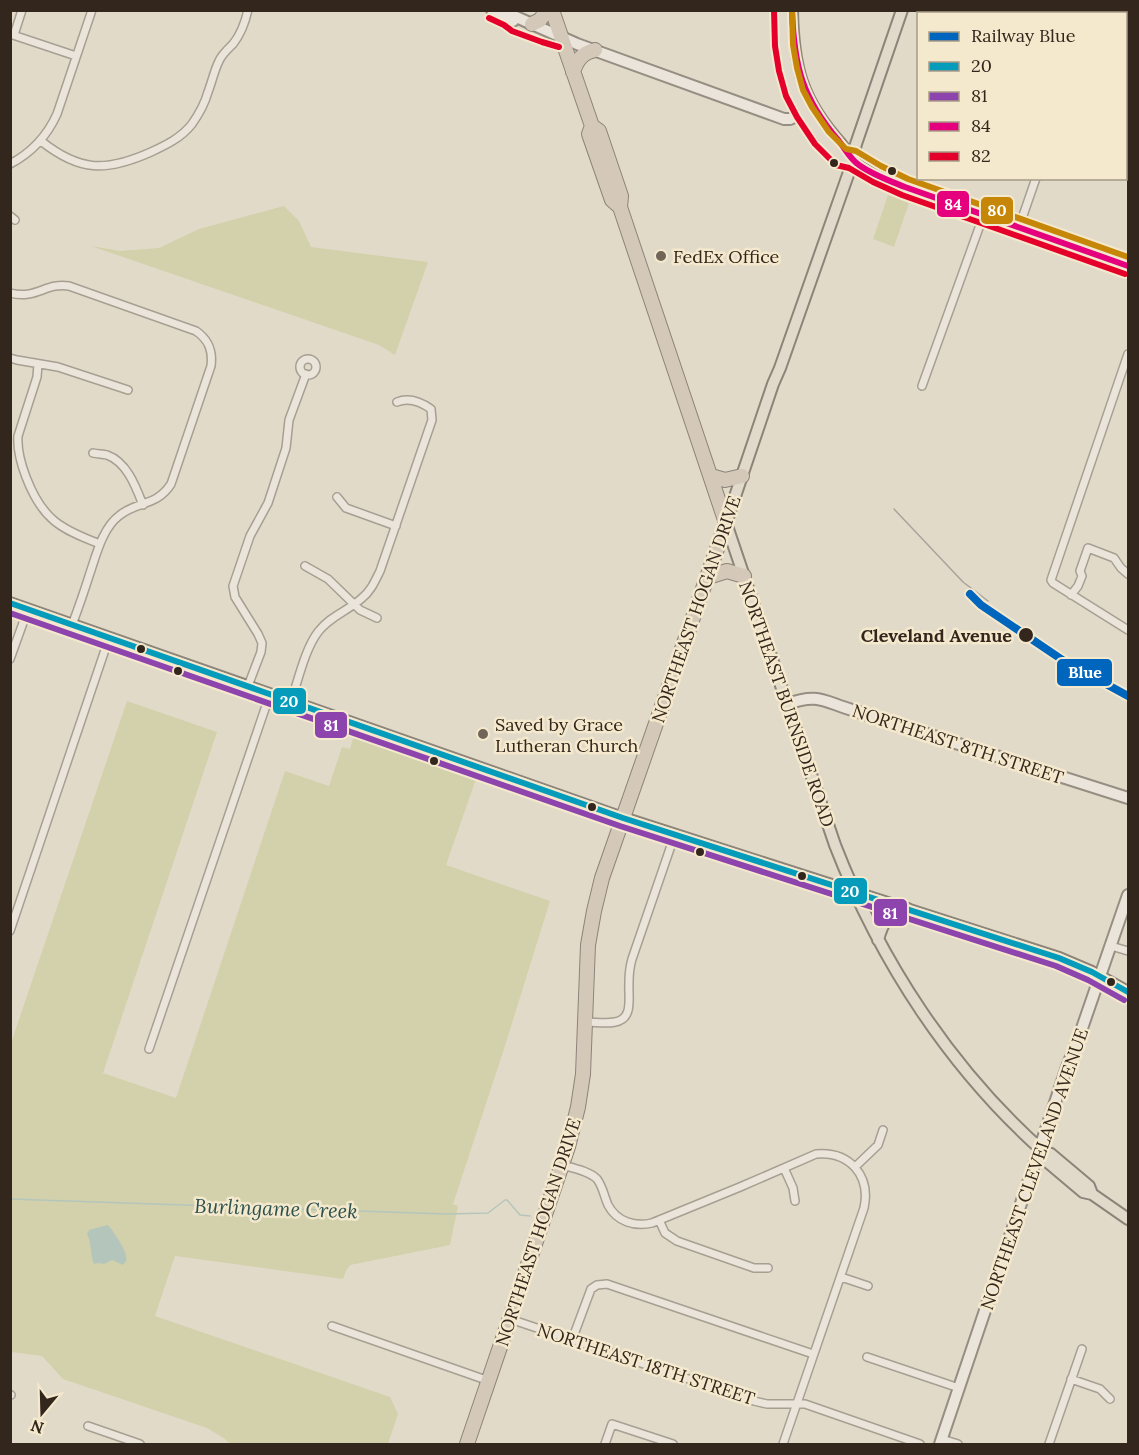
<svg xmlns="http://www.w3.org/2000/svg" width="1139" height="1455" viewBox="0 0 1139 1455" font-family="Lora,serif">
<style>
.green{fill:#d2d1ab}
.water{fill:#b4c6bb}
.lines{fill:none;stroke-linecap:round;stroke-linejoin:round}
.stream{stroke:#b4c6bb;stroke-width:1.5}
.street-casing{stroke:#a69f92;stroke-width:10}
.secondary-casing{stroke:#968e82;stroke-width:14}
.primary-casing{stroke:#8c8479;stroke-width:14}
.highway-casing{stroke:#8c8479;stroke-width:16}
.street{stroke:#eae4da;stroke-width:7}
.secondary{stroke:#eae4da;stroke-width:10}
.primary{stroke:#e1dacb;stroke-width:10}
.highway{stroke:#d4c9b9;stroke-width:14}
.tram{stroke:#a9a49b;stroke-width:1.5}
.bus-1-casing{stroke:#f4e8cd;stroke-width:10}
.bus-2-casing{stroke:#f4e8cd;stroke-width:10}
.bus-3-casing{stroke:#f4e8cd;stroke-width:10}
.bus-4-casing{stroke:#f4e8cd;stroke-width:10}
.bus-5-casing{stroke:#f4e8cd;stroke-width:10}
.bus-1{stroke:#059cbc;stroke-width:6}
.bus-2{stroke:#8e44ad;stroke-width:6}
.bus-3{stroke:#e5007d;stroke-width:6}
.bus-4{stroke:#e4002b;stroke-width:6}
.bus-5{stroke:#c68607;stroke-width:6}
.rail-1-casing{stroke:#f4e8cd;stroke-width:12}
.rail-1{stroke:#0065bd;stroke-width:8}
.bus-dot{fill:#33261c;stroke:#f4e8cd;stroke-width:2}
.poi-dot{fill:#706558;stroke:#f4e8cd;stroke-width:2}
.labels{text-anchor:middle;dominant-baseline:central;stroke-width:5;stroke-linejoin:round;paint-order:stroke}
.poi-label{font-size:18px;fill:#33261c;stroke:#f4e8cd;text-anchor:start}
.street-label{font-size:18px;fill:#33261c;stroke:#f4e8cd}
.stop-label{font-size:18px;font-weight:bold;fill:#33261c;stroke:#f4e8cd;text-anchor:end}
.water-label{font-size:20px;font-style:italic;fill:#2b524f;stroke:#f4e8cd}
.line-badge{stroke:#f4e8cd;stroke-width:2}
.badge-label{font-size:16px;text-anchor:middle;font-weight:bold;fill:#fff}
</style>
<rect width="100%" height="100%" fill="#e2dac8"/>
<path class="green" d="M 888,195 L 909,203 L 894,247 L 873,239 Z
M 284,206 L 299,221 L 311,247 L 428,262 L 395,355 L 379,345 L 91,246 L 120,251 L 159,248 L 199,229 Z
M 127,701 L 217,732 L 103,1073 L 176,1098 L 285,771 L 329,786 L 342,747 L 350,749 L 354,736 L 476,779 L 446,865 L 550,901 L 504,1049 L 453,1204 L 458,1206 L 450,1245 L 350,1265 L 346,1271 L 343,1279 L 175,1256 L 155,1316 L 390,1397 L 398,1414 L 388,1444 L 230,1444 L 225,1439 L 207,1428 L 63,1379 L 42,1356 L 11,1352 L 10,1046 Z"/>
<path class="water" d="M 108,1225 C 112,1229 126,1250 126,1256 C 127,1261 126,1261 123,1265 L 112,1260 L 104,1264 L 98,1263 L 94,1264 C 90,1255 92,1244 87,1234 L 89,1230 Z"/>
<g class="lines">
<path class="stream" d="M 10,1199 L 446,1214 L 488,1213 L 505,1200 L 507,1200 L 520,1215 L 530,1216"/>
<g class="street-casing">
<path id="street" d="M 1091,14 L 1092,10
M 10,34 L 76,56
M 14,35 L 22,10
M 1126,53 L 1128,54
M 1126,138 L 1128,139
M 41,141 C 80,172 106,172 151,152 C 166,145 181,138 192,124 C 199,114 205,103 208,92 C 212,82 214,71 219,61 C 222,54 228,49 233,44 C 241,34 245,23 248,10
M 10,164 C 33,152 47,136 57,114 L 92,10
M 10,216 L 15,220
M 1019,227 L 1036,178
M 10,293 C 36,300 46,282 69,286 L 196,331 C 209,340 213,351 211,366 L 171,484 C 157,506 138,501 120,515 C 102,528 96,556 89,576 C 84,592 78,609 72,625
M 1128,354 L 1051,580 L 1053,583 L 1128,630
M 10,358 L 17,360 L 58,367 L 128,390
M300 367a8 8 0 1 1 16 0a8 8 0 1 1-16 0Z
M 38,364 L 37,377 L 18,436 C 17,451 21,464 26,477 C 42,519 60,529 100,544
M 922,386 L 984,214
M 93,453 C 97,454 103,454 107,455 C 127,462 136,487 143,505
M 337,497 L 346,508 L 396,526
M 305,566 L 328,579 L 360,610 L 377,618
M 1071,595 L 1078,586 L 1082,576 L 1080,571 L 1088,548 L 1114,558 L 1121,568 L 1128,574
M 10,659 L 28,609
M 248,686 L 261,652 L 262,643 L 258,634 L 235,597 L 233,586 L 250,536 L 268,503 L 286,448 L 289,420 L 306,374
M 291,701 C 298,681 305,649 318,632 C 330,616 348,611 362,598 C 371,591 375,581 380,571 L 432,420 L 431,409 C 421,402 409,397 397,402
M 10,931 L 109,638
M 1111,946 L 1128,951
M 586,1022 C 595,1022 606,1024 615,1022 C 634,1019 628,997 629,982 C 629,974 630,966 632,959 L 675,834
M 149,1049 L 270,694
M 562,1165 C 573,1168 589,1171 597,1179 C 603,1187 604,1196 608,1205 C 617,1222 635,1227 652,1223 L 740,1187 L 816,1154 C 849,1151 871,1175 864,1208 L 783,1444
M 855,1167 L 878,1145 L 883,1130
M 784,1168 L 793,1188 L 795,1201
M 659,1220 L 665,1233 L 677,1241 L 754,1268 L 768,1268
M 841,1277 L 868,1286
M 510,1319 L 754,1401 L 767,1404 L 805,1404 L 920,1444
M 332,1326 L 489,1381
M 572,1340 L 591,1289 L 597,1285 L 607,1284 L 813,1354
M 867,1357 L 959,1388
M 1071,1379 L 1100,1389 L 1110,1399
M 10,1395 L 11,1395
M 88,1426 L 140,1444
M 942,1439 L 958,1444
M 605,1444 L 612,1424 L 673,1444
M 1049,1444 L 1082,1349"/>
</g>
<g class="secondary-casing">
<path id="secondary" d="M 492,10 L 509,17 L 513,21
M 509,17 L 514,16 L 577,44 L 784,119 L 790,119 L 804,112
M 787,704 C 818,693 823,701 852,710 L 1128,798
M 940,1444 L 1067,1067 L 1080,1034 L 1128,895"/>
</g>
<g class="primary-casing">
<path id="primary" d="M 783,10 L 785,57 L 790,80 L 799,102 L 804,112 L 829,146 L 842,158 L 852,159
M 792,10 C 793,68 802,101 841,144 C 845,149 848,155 852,159 C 864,172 889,180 905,187 L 1128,266
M 902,10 L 856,144 L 849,172 L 780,368 L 773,384 L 726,523 L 835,845 C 880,961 951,1070 1045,1153 L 1051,1154 L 1089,1186 L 1092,1194
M 10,603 L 623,818 L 1059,958 L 1092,972 L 1128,992
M 878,940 C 883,921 888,913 908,909
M 1045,1153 L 1045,1160 L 1083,1192 L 1092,1194 L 1128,1219"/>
</g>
<g class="highway-casing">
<path id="highway" d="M 532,24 L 540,20 L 547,10
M 573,72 C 577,60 582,53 595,50
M 592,126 L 589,134 L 612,200 L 620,207
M 711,476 L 725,480 L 742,476
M 708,577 L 727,571 L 744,576
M 467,1444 L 568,1147 L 578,1107 L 583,1074 L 588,945 L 594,911 L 602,878 L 726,523 L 620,207 L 621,196 L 599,131 L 592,126 L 552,10"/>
</g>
<use href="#street" class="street"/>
<use href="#secondary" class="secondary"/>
<use href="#primary" class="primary"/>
<use href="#highway" class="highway"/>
<path class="tram" d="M 894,509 L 963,582 L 988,601"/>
<g class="bus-1-casing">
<path id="bus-1" d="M 10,603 L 623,818 L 1059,958 L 1092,972 L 1128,992"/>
</g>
<g class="bus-2-casing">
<path id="bus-2" d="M 10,613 L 620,826 L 1056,966 L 1088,980 L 1124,1000"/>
</g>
<g class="bus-3-casing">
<path id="bus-3" d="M 792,10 C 794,66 802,98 839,141 C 846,150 850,159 859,165 C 873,175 890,181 905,187 L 1128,266"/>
</g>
<g class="bus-4-casing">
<path id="bus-4" d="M 774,10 L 775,46 L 779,71 L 786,96 L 797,117 L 815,144 L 836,165 L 849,168 L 873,182 L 902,195 L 1125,274
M 489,18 L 504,25 L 512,31 L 542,42 L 559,47"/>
</g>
<g class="bus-5-casing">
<path id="bus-5" d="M 792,10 L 793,45 L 797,68 L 803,90 L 812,107 L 829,132 L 846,149 L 856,151 L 881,166 L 908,179 L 1128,257"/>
</g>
<use href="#bus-1" class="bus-1"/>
<use href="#bus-2" class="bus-2"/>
<use href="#bus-3" class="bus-3"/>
<use href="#bus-4" class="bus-4"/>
<use href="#bus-5" class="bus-5"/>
<g class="rail-1-casing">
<path id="rail-1" d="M 970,594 L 981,605 L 1064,661 L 1128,696"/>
</g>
<use href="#rail-1" class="rail-1"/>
</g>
<g class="bus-dot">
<circle cx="834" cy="163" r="5"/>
<circle cx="892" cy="171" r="5"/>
<circle cx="1026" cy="635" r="8"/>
<circle cx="141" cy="649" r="5"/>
<circle cx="178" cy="671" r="5"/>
<circle cx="434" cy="761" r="5"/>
<circle cx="592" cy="807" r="5"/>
<circle cx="700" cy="852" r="5"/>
<circle cx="802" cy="876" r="5"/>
<circle cx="1111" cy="982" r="5"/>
</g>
<g class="poi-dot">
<circle cx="661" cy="256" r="6"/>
<circle cx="483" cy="734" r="6"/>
</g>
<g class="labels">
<g class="poi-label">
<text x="673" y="256">FedEx Office</text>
<text x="495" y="724">Saved by Grace<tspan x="495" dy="21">Lutheran Church</tspan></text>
</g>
<g class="street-label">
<text transform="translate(696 609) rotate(-71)">NORTHEAST HOGAN DRIVE</text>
<text transform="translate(787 704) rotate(71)">NORTHEAST BURNSIDE ROAD</text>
<text transform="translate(958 744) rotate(18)">NORTHEAST 8TH STREET</text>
<text transform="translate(1034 1169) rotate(-71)">NORTHEAST CLEVELAND AVENUE</text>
<text transform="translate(538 1232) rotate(-72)">NORTHEAST HOGAN DRIVE</text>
<text transform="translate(646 1364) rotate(18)">NORTHEAST 18TH STREET</text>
</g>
<g class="stop-label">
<text x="1012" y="635">Cleveland Avenue</text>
</g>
<g class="water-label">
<text transform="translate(276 1208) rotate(2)">Burlingame Creek</text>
</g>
</g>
<g class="line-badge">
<rect x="936" y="190" width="34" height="28" rx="6" fill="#e5007d"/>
<rect x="980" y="196" width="34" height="29" rx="6" fill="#c68607"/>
<rect x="1056" y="658" width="57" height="29" rx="6" fill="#0065bd"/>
<rect x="272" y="687" width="35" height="28" rx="6" fill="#059cbc"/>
<rect x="314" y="711" width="34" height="28" rx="6" fill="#8e44ad"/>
<rect x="833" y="877" width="35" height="28" rx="6" fill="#059cbc"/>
<rect x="873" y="898" width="35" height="29" rx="6" fill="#8e44ad"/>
</g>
<g class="badge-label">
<text x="953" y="210">84</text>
<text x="997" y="216">80</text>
<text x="1085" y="678">Blue</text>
<text x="289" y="707">20</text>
<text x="331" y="731">81</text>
<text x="850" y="897">20</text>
<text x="890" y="919">81</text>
</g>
<rect width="1139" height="1455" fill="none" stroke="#33261c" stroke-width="24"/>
<rect x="917" y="12" width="210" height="168" fill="#f4e8cd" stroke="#a79a86" stroke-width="1.5"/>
<rect x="929" y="32" width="30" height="9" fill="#0065bd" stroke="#a79a86" stroke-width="1.5"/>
<text x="971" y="42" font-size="18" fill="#33261c">Railway Blue</text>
<rect x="929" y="62" width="30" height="9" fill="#059cbc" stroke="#a79a86" stroke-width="1.5"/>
<text x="971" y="72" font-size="18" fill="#33261c">20</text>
<rect x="929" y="92" width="30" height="9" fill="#8e44ad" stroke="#a79a86" stroke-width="1.5"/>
<text x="971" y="102" font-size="18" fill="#33261c">81</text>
<rect x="929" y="122" width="30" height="9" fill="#e5007d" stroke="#a79a86" stroke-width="1.5"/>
<text x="971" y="132" font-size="18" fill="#33261c">84</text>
<rect x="929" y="152" width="30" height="9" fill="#e4002b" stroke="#a79a86" stroke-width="1.5"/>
<text x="971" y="162" font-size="18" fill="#33261c">82</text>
<g transform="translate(42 1413) rotate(199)" stroke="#f4e8cd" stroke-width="4.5" paint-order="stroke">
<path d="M0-4.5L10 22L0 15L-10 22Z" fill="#33261c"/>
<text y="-9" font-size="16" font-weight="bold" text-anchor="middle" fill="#33261c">N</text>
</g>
</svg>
